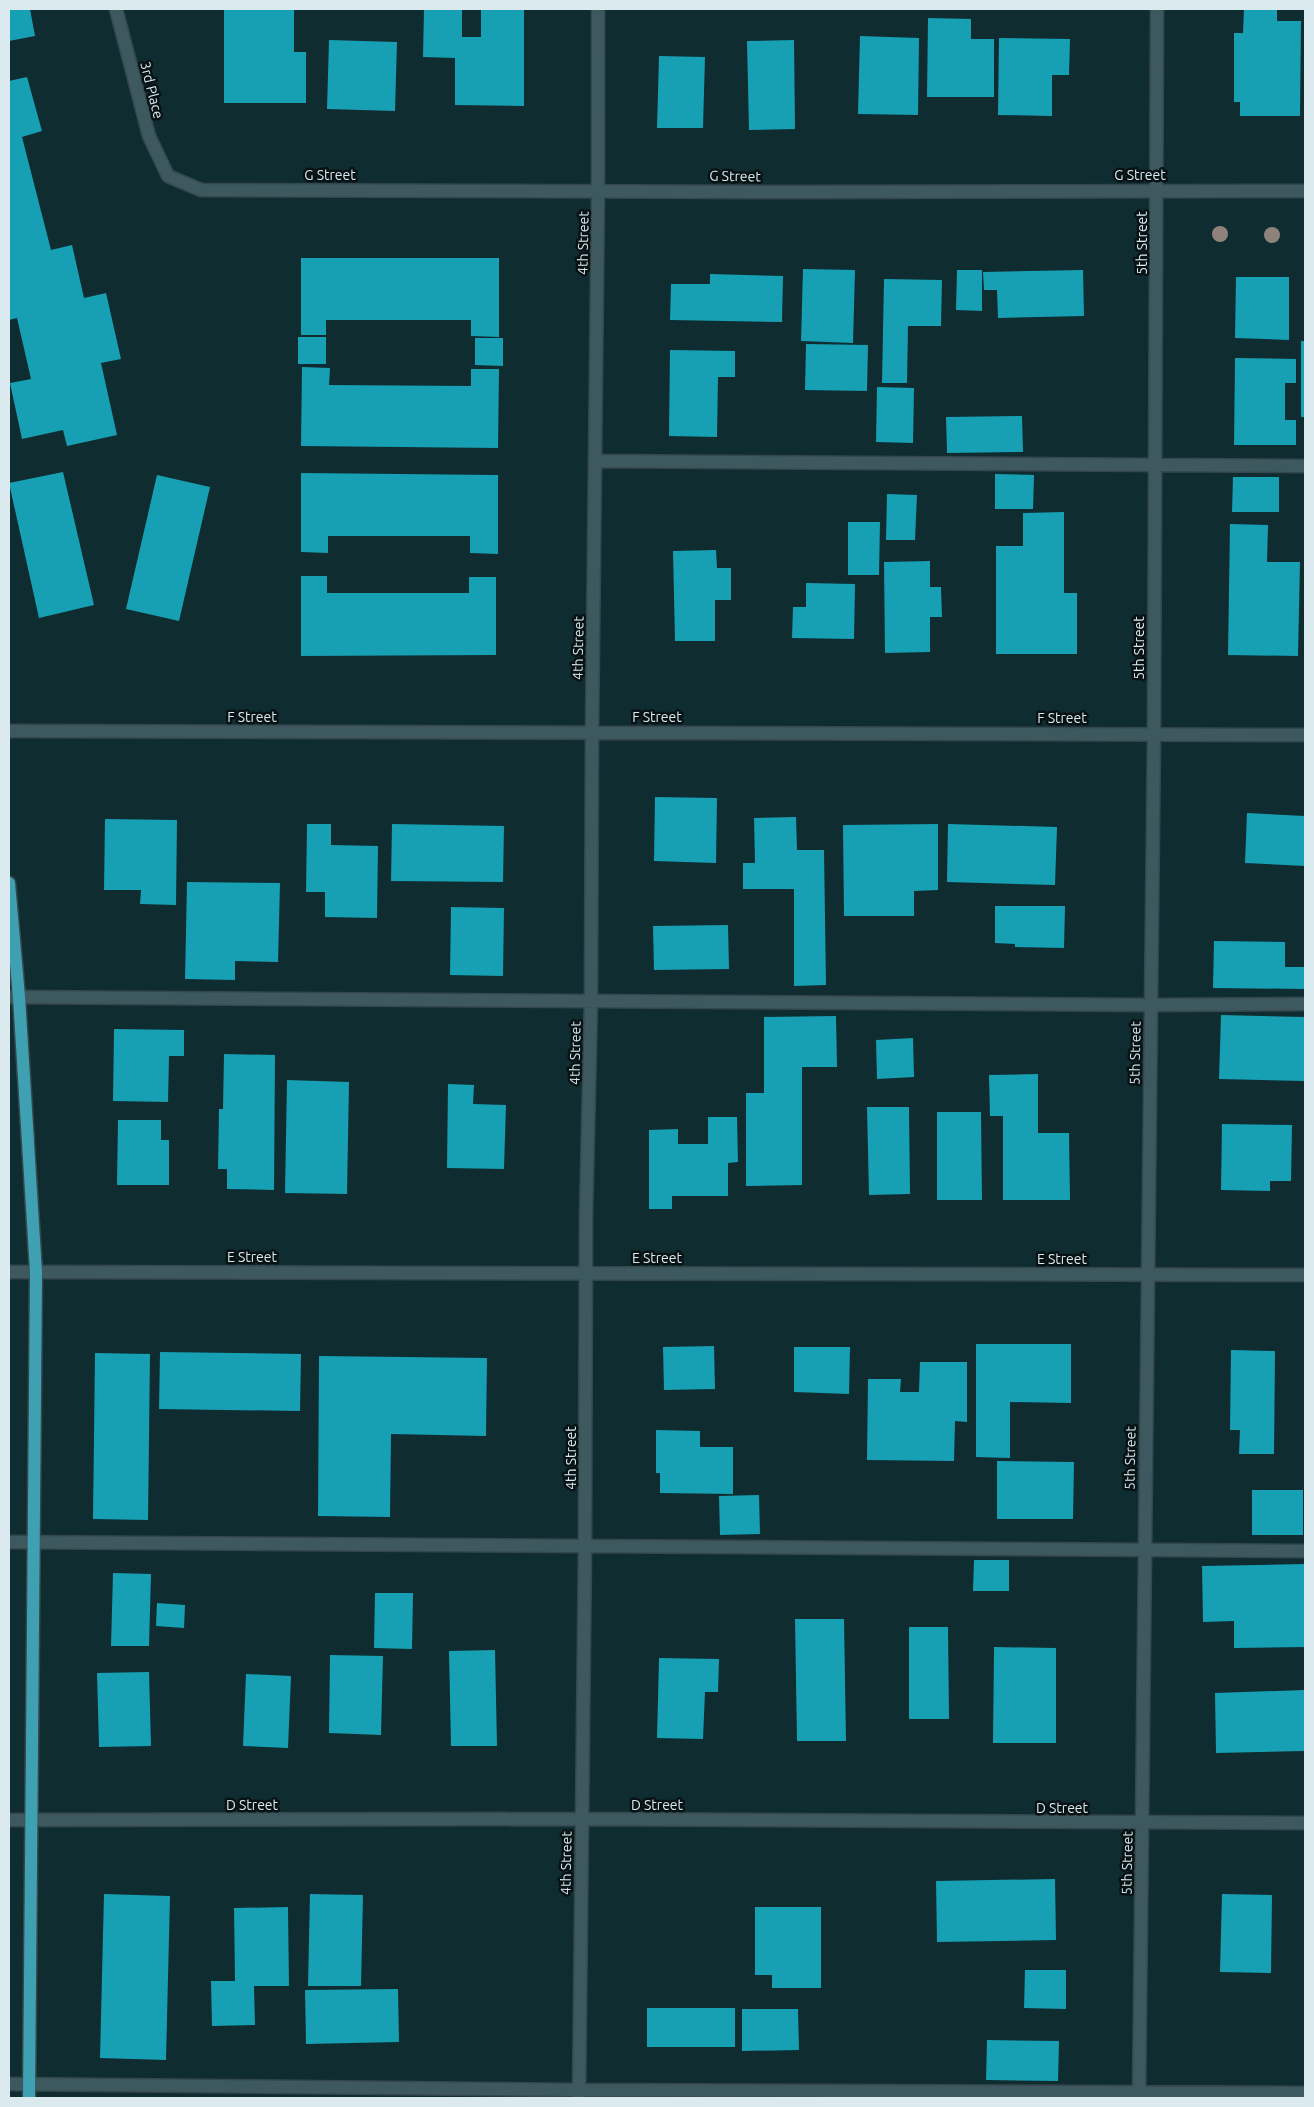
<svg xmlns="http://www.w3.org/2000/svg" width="1314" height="2107" viewBox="0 0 1314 2107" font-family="Ubuntu,sans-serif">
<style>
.building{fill:#179fb3}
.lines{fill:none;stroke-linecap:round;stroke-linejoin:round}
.minor-casing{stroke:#34474c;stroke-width:15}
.major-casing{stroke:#34474c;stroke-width:15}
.minor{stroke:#3d595f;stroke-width:12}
.major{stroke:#3fa0b1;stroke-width:12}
.tree{fill:#8e827b}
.labels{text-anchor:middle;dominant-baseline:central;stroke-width:5;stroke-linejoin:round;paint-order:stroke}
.street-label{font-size:14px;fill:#daeaee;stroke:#071215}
</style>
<rect width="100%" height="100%" fill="#0f2c31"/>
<path class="building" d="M 9,9 L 30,9 L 35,36 L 9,41 Z
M 224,9 L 294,9 L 294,52 L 306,52 L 306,103 L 224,103 Z
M 424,9 L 462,9 L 462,37 L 481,37 L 481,9 L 524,9 L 524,106 L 455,105 L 455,58 L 423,57 Z
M 1244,9 L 1277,9 L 1277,21 L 1301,21 L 1300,116 L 1240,116 L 1240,102 L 1234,102 L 1234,33 L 1243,33 Z
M 928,18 L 971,19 L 971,39 L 994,39 L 994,97 L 927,97 Z
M 860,36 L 919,38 L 918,115 L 858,114 Z
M 999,38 L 1070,39 L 1069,75 L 1052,75 L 1052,116 L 998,115 Z
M 329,40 L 397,42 L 395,111 L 327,109 Z
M 794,40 L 795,129 L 749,130 L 747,41 Z
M 659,56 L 705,57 L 703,128 L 657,128 Z
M 27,77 L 42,131 L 22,137 L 51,250 L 72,245 L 84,298 L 106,293 L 121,359 L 101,363 L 117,435 L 67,446 L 63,430 L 22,439 L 10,383 L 31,379 L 17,318 L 9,320 L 9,81 Z
M 301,258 L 499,258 L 499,337 L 471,336 L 471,320 L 326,320 L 326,335 L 301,335 Z
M 803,269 L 855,270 L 853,343 L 801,341 Z
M 957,270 L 982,270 L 982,311 L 956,310 Z
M 1083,270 L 1084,316 L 998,318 L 997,290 L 984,290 L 983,272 Z
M 710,274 L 783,276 L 782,322 L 670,320 L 671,284 L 710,284 Z
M 1236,277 L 1289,277 L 1289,340 L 1235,338 Z
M 884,279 L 942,280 L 941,326 L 908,326 L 907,383 L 882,383 Z
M 298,337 L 326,337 L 326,364 L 298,364 Z
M 475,338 L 503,338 L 503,366 L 475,365 Z
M 1301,341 L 1305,341 L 1305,417 L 1301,417 Z
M 806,344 L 868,345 L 867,391 L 805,390 Z
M 670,350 L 735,351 L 735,377 L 718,377 L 717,437 L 669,436 Z
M 1235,358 L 1296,359 L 1296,383 L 1285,383 L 1285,420 L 1296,420 L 1296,445 L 1234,445 Z
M 302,367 L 330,368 L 329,385 L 471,386 L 471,369 L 499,369 L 498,448 L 301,446 Z
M 877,387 L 914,388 L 913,443 L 876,442 Z
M 1022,416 L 1023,452 L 947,453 L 946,417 Z
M 63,472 L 94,605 L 39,618 L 9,483 Z
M 301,473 L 498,475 L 498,554 L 470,553 L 470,536 L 328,536 L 328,553 L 301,552 Z
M 995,474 L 1034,475 L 1033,509 L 995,509 Z
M 157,475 L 210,487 L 179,621 L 126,609 Z
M 1233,477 L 1279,477 L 1279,512 L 1232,512 Z
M 887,494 L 917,495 L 915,540 L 886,540 Z
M 1064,512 L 1064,593 L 1077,593 L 1077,654 L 996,654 L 996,546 L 1023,546 L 1023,513 Z
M 848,522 L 880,522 L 879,575 L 848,575 Z
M 1230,524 L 1268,525 L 1267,562 L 1300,562 L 1298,656 L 1228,655 Z
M 716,550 L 717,568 L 731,568 L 731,600 L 715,600 L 715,641 L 675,641 L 673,551 Z
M 930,561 L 930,587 L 941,587 L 942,617 L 930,617 L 930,652 L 885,653 L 884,562 Z
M 301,576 L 327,576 L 327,593 L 469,593 L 469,577 L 496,577 L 496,655 L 301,656 Z
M 806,583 L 855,584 L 854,639 L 792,638 L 793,607 L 806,607 Z
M 655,797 L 717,798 L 716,863 L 654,861 Z
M 1247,813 L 1305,816 L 1305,866 L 1245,863 Z
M 796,817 L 797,850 L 824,850 L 826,985 L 794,986 L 794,889 L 743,889 L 743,863 L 755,863 L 754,818 Z
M 105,819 L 177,820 L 176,905 L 140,904 L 141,890 L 104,890 Z
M 307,824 L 331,824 L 331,845 L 378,846 L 377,918 L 325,917 L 325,892 L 306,892 Z
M 392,824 L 504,826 L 503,882 L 391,881 Z
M 938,824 L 938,890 L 914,891 L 914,916 L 844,916 L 843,825 Z
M 948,824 L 1057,827 L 1055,885 L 947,882 Z
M 187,882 L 280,883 L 278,962 L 235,961 L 235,980 L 185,979 Z
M 995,906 L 1065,906 L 1064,948 L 1015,947 L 1015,944 L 995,943 Z
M 451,907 L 504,908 L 503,976 L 450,975 Z
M 728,925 L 729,969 L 654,970 L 653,926 Z
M 1214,941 L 1285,942 L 1285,967 L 1305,967 L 1305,989 L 1213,988 Z
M 1221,1015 L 1305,1017 L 1305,1081 L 1219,1079 Z
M 836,1016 L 837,1067 L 802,1067 L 802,1185 L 746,1186 L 746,1093 L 764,1093 L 764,1017 Z
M 114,1029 L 184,1030 L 184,1056 L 169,1056 L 168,1102 L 113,1101 Z
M 913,1038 L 914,1077 L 877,1079 L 876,1040 Z
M 224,1054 L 275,1055 L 274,1190 L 227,1189 L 227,1169 L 218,1169 L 219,1109 L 223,1109 Z
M 1038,1074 L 1038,1133 L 1069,1133 L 1070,1200 L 1003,1200 L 1003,1116 L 990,1116 L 989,1075 Z
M 287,1080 L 349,1082 L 347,1194 L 285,1193 Z
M 448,1084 L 474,1085 L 473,1104 L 506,1105 L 504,1169 L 447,1168 Z
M 867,1107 L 909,1107 L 910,1194 L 869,1195 Z
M 937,1112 L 981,1112 L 982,1200 L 937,1200 Z
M 708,1117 L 737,1117 L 738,1162 L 728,1163 L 728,1196 L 672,1196 L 672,1209 L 649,1209 L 649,1130 L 678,1129 L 678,1144 L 708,1144 Z
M 118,1120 L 161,1120 L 161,1140 L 169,1140 L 169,1185 L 117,1185 Z
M 1222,1124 L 1292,1125 L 1291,1181 L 1270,1181 L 1270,1191 L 1221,1190 Z
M 976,1344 L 1071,1344 L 1071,1403 L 1010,1402 L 1010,1458 L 976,1457 Z
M 714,1346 L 715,1389 L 664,1390 L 663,1347 Z
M 794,1347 L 850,1347 L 849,1394 L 794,1392 Z
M 1231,1350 L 1275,1351 L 1274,1454 L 1239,1454 L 1240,1430 L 1230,1430 Z
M 160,1352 L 301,1354 L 300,1411 L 159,1409 Z
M 95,1353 L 150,1354 L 148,1520 L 93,1519 Z
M 319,1356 L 487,1358 L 486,1436 L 391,1434 L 390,1517 L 318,1516 Z
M 920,1362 L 967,1362 L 967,1422 L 955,1421 L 954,1461 L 867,1460 L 868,1379 L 901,1379 L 900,1392 L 919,1392 Z
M 656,1430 L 700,1431 L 700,1447 L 733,1447 L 733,1494 L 660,1493 L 660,1473 L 656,1473 Z
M 997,1461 L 1074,1462 L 1073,1519 L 997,1519 Z
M 1252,1490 L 1303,1490 L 1303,1535 L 1252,1535 Z
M 759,1495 L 760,1534 L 720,1535 L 719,1496 Z
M 974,1560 L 1009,1560 L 1009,1591 L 973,1591 Z
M 1305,1564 L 1305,1647 L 1234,1648 L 1234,1621 L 1203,1622 L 1202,1566 Z
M 113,1573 L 151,1574 L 149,1646 L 111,1646 Z
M 375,1593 L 413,1593 L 412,1649 L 374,1648 Z
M 157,1603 L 185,1605 L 184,1628 L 156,1626 Z
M 795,1619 L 844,1619 L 846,1741 L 797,1741 Z
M 909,1627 L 948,1627 L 949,1719 L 909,1719 Z
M 994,1647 L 1056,1648 L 1056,1743 L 993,1743 Z
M 495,1650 L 497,1746 L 451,1746 L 449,1651 Z
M 330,1655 L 383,1656 L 381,1735 L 329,1733 Z
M 659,1658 L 719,1659 L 718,1692 L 705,1692 L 703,1739 L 657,1738 Z
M 149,1672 L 151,1746 L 99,1747 L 97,1673 Z
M 246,1674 L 291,1676 L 288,1748 L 243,1746 Z
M 1304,1690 L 1305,1751 L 1216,1753 L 1215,1693 Z
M 1055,1879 L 1056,1940 L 937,1942 L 936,1881 Z
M 104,1894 L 170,1896 L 166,2060 L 100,2058 Z
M 310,1894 L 363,1895 L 361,1986 L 308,1986 Z
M 1222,1894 L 1272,1895 L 1271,1973 L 1220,1972 Z
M 288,1907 L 289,1986 L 254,1986 L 255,2025 L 212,2026 L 211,1981 L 235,1981 L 234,1908 Z
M 755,1907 L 821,1907 L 821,1988 L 772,1988 L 772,1975 L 755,1975 Z
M 1025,1970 L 1066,1970 L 1066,2009 L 1024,2008 Z
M 398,1989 L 399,2042 L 306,2044 L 305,1990 Z
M 647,2008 L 735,2008 L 735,2047 L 647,2047 Z
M 742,2009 L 798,2009 L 799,2050 L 742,2051 Z
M 987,2040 L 1059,2041 L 1058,2081 L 986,2080 Z"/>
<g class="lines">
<g class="minor-casing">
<path id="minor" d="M 116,9 L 149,136 L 168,176 L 201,190 L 798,192 L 1305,191
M 595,461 L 1305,466
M 9,731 L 1305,735
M 9,997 L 1150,1005 L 1305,1004
M 9,1272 L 1305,1275
M 9,1542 L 1305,1551
M 9,1820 L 581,1819 L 1305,1823
M 9,2084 L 579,2090 L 1305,2093
M 579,2098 L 585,1546 L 586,1216 L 591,1001 L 592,732 L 598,191 L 598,9
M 1139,2098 L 1154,734 L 1157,9"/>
</g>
<g class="major-casing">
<path id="major" d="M 9,883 L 19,997 L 36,1272 L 29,2098"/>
</g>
<use href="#minor" class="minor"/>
<use href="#major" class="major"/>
</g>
<g class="tree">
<circle cx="1220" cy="234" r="8"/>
<circle cx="1272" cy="235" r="8"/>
</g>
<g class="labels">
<g class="street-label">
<text transform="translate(152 90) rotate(76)">3rd Place</text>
<text x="330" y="175">G Street</text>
<text x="1140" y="175">G Street</text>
<text transform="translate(735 176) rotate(1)">G Street</text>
<text transform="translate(583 243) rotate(-89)">4th Street</text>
<text transform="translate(1142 243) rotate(-90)">5th Street</text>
<text transform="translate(578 648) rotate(-89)">4th Street</text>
<text transform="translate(1139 648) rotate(-90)">5th Street</text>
<text x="252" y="717">F Street</text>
<text x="657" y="717">F Street</text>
<text x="1062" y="718">F Street</text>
<text transform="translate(575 1053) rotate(-89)">4th Street</text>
<text transform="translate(1135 1053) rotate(-89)">5th Street</text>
<text x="252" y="1257">E Street</text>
<text x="657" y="1258">E Street</text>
<text x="1062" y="1259">E Street</text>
<text transform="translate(571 1458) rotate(-90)">4th Street</text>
<text transform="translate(1130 1458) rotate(-89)">5th Street</text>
<text x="252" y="1805">D Street</text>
<text x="657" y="1805">D Street</text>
<text x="1062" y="1808">D Street</text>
<text transform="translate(566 1863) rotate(-89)">4th Street</text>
<text transform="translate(1127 1863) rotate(-89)">5th Street</text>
</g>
</g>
<rect width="1314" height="2107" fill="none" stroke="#daeaee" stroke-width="20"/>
</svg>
